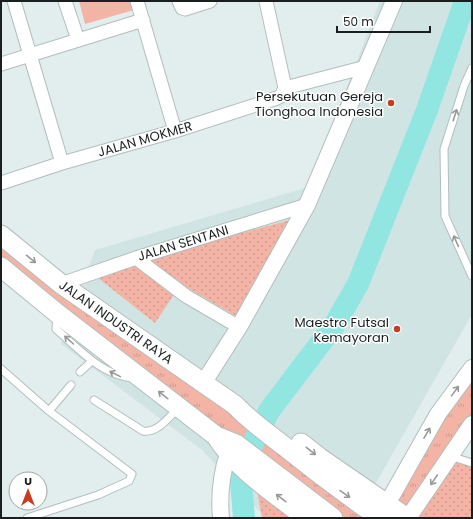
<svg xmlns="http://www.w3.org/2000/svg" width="473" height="519" viewBox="0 0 473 519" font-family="Poppins,sans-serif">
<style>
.built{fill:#cfe4e3}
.grass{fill:url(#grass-tufts)}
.park{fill:#f4b4a5}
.garden{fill:url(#garden-dots)}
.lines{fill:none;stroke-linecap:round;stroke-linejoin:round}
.river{stroke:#92e6e1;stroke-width:22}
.service-casing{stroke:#b2bebd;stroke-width:9}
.minor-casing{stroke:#b2bebd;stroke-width:15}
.tertiary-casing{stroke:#b2bebd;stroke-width:18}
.secondary-casing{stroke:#b2bebd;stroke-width:21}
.service{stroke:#fff;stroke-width:7}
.minor{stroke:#fff;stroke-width:13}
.tertiary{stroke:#fff;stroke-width:16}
.secondary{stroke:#fff;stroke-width:19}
.oneway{stroke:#989a9a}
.poi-dot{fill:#c83d20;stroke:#fff;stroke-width:1.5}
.labels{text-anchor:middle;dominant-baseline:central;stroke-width:3;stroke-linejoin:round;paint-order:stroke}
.poi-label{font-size:13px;fill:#1a1e1e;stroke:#fff;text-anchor:end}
.street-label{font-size:13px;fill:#1a1e1e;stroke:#fff}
</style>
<defs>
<pattern id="grass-tufts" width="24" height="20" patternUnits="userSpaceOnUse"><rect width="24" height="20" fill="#f4b4a5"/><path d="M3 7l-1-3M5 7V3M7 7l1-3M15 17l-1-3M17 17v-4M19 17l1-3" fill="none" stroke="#d19a8e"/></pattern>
<pattern id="garden-dots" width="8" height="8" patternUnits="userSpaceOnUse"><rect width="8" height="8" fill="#f4b4a5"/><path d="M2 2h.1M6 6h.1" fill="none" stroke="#d19a8e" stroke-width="1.8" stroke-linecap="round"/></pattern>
</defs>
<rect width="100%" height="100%" fill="#e2eeee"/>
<path class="built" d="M 380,1 L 472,1 L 472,314 L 356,518 L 262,518 L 261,513 L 202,450 L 61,344 L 95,250 L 305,188 L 347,86 Z"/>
<path class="grass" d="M 1,235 L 380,518 L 333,518 L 1,267 Z
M 472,368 L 472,423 L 408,518 L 387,504 Z"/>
<path class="park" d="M 79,1 L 131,1 L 134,10 L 85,24 Z"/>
<path class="garden" d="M 290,220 L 236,316 L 181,284 L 155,323 L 93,274 Z
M 450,456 L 472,463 L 472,518 L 408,518 Z
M 255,478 L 306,518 L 262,518 Z"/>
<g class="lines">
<path class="river" d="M 244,518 L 240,470 L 269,411 L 335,324 L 358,284 L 427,110 L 465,1"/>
<g class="service-casing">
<path id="service" d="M 472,68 L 464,86 L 444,149 L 445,216 L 472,276
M 57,317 L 56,329 C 78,348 102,376 133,378
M 1,369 L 49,411 L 132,474 L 129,481 L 98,495 L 27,518
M 80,372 L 92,361
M 94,400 L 143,431 C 158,433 169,417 178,408
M 49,411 L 71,385
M 450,456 L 472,463"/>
</g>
<g class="minor-casing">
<path id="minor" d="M 14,1 L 62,163
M 65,1 L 78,40
M 137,1 L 175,131
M 179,1 L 182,8 L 185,9 L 210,1
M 266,1 L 285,88
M 1,64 L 143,20
M 285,88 L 366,67
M 1,183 L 62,163 L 175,131 L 277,98 L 281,96 L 285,88
M 136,258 L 186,296 L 239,327
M 61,284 L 136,258 L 307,205"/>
</g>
<g class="tertiary-casing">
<path id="tertiary" d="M 204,382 L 239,327 L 307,205 L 394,1
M 387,504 L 438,414 L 472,368
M 221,518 C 219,496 221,475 228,454
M 408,518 L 472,424"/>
</g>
<g class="secondary-casing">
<path id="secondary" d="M 1,235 L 61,284 L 235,405 C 251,422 266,432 284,446 C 315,471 347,495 380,518
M 1,267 L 58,314 L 216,436 L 236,444 L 333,518
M 216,436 C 236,469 276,494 306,518
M 301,443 L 320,458 L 407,518"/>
</g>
<use href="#service" class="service"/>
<use href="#minor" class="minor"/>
<use href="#tertiary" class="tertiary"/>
<use href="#secondary" class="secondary"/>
</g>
<defs><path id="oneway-shaft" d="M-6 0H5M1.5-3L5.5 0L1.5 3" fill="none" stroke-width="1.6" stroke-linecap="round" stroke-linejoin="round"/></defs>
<g class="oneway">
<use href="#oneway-shaft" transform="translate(455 115) rotate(-72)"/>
<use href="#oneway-shaft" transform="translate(456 241) rotate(-114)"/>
<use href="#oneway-shaft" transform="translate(31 259) rotate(39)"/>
<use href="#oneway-shaft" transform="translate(69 340) rotate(-138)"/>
<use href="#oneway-shaft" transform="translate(115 374) rotate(-154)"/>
<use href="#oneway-shaft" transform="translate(455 391) rotate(-54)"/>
<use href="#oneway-shaft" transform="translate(163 395) rotate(-142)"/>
<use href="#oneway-shaft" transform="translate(427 433) rotate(-60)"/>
<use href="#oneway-shaft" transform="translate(311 451) rotate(38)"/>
<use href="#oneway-shaft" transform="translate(434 480) rotate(124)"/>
<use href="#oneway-shaft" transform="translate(345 494) rotate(35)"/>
<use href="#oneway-shaft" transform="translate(281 498) rotate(-142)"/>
</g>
<g class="poi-dot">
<circle cx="391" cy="103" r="4"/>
<circle cx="397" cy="329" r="4"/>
</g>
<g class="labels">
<g class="poi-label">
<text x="383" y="96">Persekutuan Gereja<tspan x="383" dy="15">Tionghoa Indonesia</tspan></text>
<text x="389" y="322">Maestro Futsal<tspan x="389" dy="15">Kemayoran</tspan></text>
</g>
<g class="street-label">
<text transform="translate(145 139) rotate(-16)">JALAN MOKMER</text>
<text transform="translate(183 243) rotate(-17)">JALAN SENTANI</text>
<text transform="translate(116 322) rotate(35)">JALAN INDUSTRI RAYA</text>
</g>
</g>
<rect width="473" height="519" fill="none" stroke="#1a1e1e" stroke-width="4"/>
<g transform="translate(28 491)"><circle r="19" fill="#ffffff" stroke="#a3a5a5"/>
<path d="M0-3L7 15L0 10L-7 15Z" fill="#c83d20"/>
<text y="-6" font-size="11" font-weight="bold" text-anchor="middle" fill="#1a1e1e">U</text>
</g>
<path d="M337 26v6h93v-6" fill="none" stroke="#1a1e1e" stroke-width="2"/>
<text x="343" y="26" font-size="12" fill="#1a1e1e" stroke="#ffffff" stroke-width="3" paint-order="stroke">50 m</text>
</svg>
